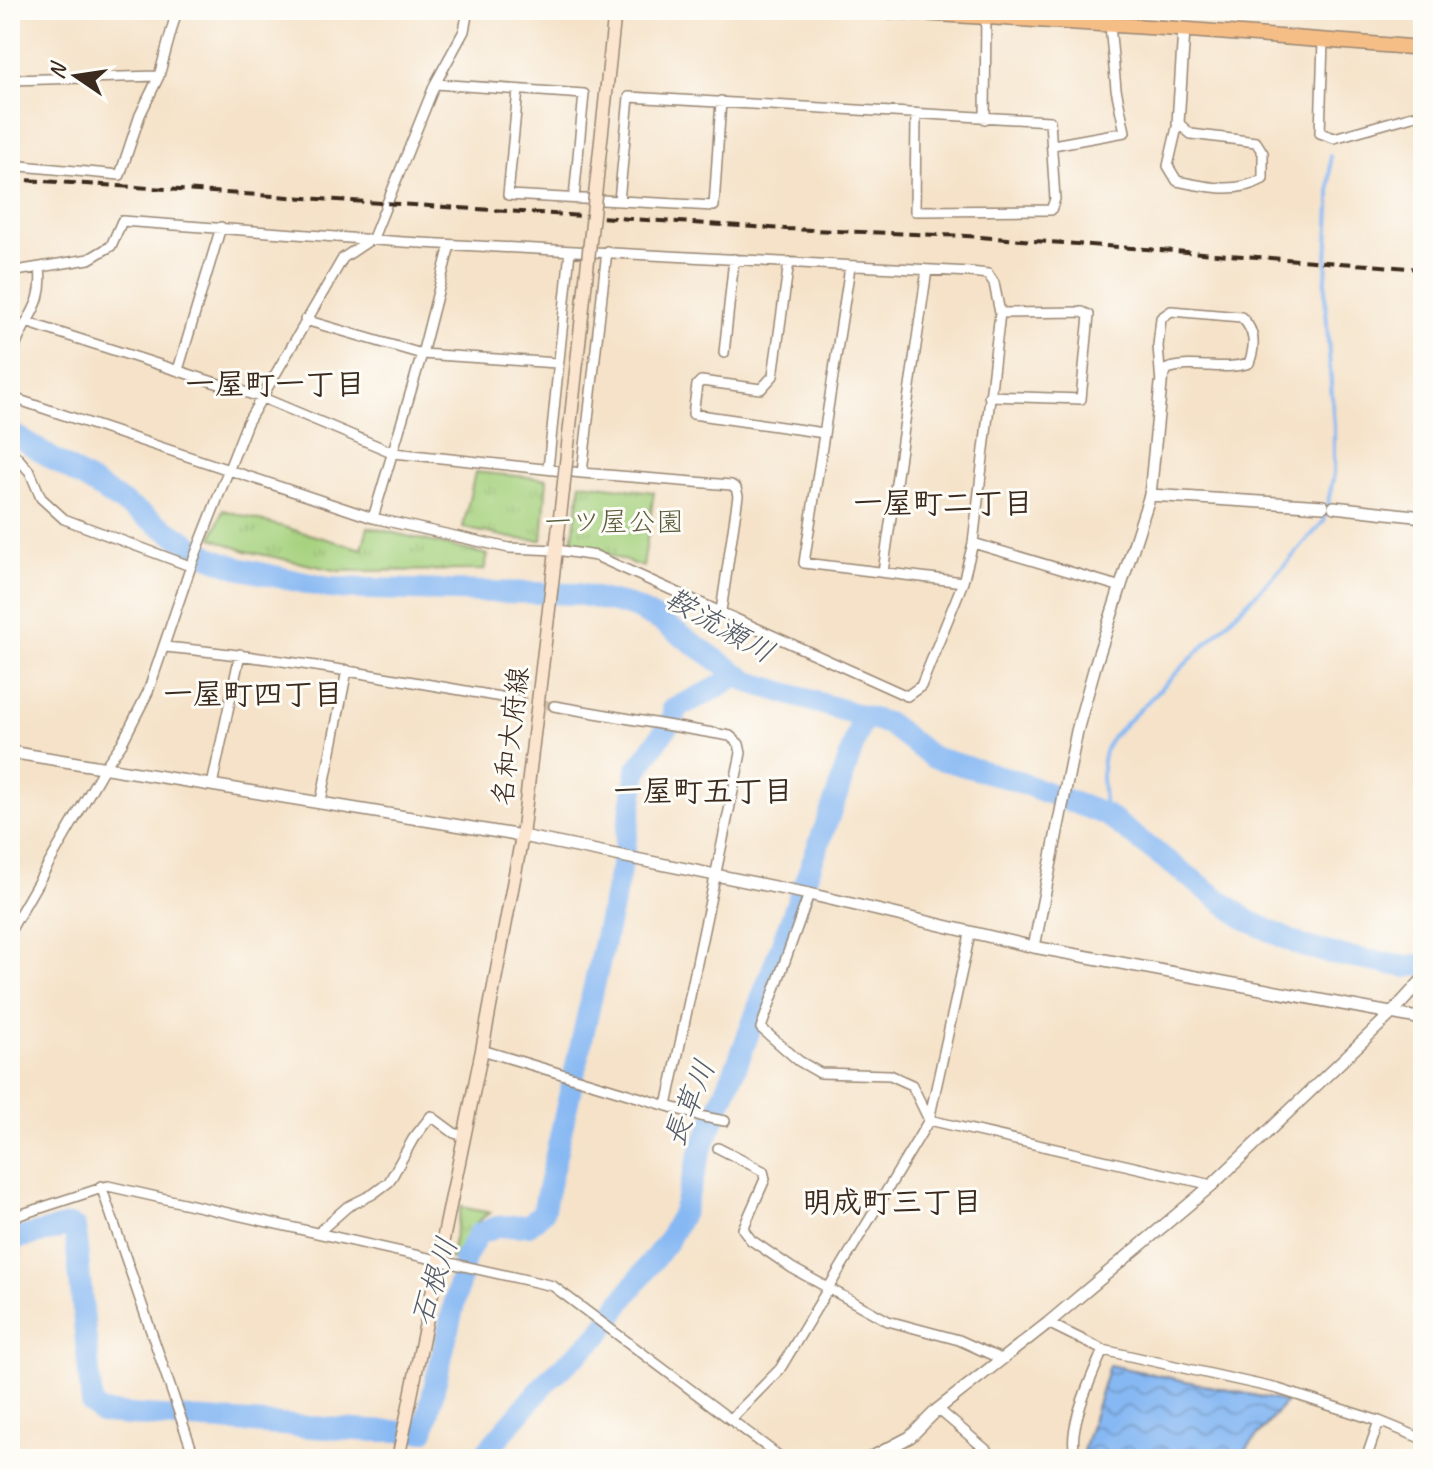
<svg xmlns="http://www.w3.org/2000/svg" width="1433" height="1469" viewBox="0 0 1433 1469" font-family="Caveat,'Klee One',sans-serif">
<style>
.park{fill:url(#park-tufts);stroke:#707e4e;stroke-width:2}
.water{fill:url(#water-waves);stroke:#607188;stroke-width:2}
.lines{fill:none;stroke-linecap:round;stroke-linejoin:round}
.stream{stroke:#86b8f3;stroke-width:4}
.river{stroke:#86b8f3;stroke-width:22}
.minor-tunnel{stroke:#d0bda6;stroke-width:9;stroke-dasharray:9 4.5;stroke-linecap:butt}
.minor-casing{stroke:#988673;stroke-width:12}
.tertiary-casing{stroke:#988673;stroke-width:14}
.secondary-casing{stroke:#988673;stroke-width:15}
.primary-casing{stroke:#988673;stroke-width:17}
.minor{stroke:#fff;stroke-width:9}
.tertiary{stroke:#fff;stroke-width:11}
.secondary{stroke:#fbe5cf;stroke-width:12}
.primary{stroke:#f6be87;stroke-width:14}
.rail{stroke:#3b2a1e;stroke-width:4;stroke-dasharray:12 6;stroke-linecap:butt}
.secondary-bridge-casing{stroke:#988673;stroke-width:15;stroke-linecap:butt}
.secondary-bridge{stroke:#fbe5cf;stroke-width:12}
.labels{text-anchor:middle;dominant-baseline:central;stroke-width:6;stroke-linejoin:round;paint-order:stroke}
.park-label{font-size:28px;fill:#5b5c3b;stroke:#fdfcf7}
.street-label{font-size:28px;fill:#3b2a1e;stroke:#fdfcf7}
.neighbourhood-label{font-size:30px;font-weight:bold;fill:#3b2a1e;stroke:#fdfcf7}
.water-label{font-size:30px;font-style:italic;fill:#555c69;stroke:#fdfcf7}
</style>
<defs>
<pattern id="park-tufts" width="24" height="20" patternUnits="userSpaceOnUse" patternTransform="scale(2)"><rect width="24" height="20" fill="#a6d27e"/><path d="M3 7l-1-3M5 7V3M7 7l1-3M15 17l-1-3M17 17v-4M19 17l1-3" fill="none" stroke="#90b46c"/></pattern>
<pattern id="water-waves" width="16" height="10" patternUnits="userSpaceOnUse" patternTransform="scale(2)"><rect width="16" height="10" fill="#86b8f3"/><path d="M0 5q4-4 8 0t8 0" fill="none" stroke="#6f96c4"/></pattern>
</defs>
<rect width="100%" height="100%" fill="#fdfcf7"/>
<filter id="ink" filterUnits="userSpaceOnUse"><feTurbulence type="fractalNoise" baseFrequency=".0125" numOctaves="2"/><feDisplacementMap in="SourceGraphic" scale="16" xChannelSelector="R" yChannelSelector="G"/><feConvolveMatrix kernelMatrix="1 2 1 2 8 2 1 2 1" color-interpolation-filters="sRGB"/></filter>
<filter id="wash" filterUnits="userSpaceOnUse"><feTurbulence type="fractalNoise" baseFrequency=".006" numOctaves="4" result="noise"/><feDisplacementMap in="SourceGraphic" scale="32" xChannelSelector="R" yChannelSelector="G"/><feGaussianBlur stdDeviation="1.8" result="paint"/><feColorMatrix in="noise" values="0 0 0 0 0 0 0 0 0 0 0 0 0 0 0 0 0 1.4 0 .05"/><feComposite in="paint" operator="in"/></filter>
<g filter="url(#wash)">
<rect width="100%" height="100%" fill="#f5e2c8"/>
<path class="park" d="M 475,472 L 547,479 L 542,540 L 517,539 L 463,528 Z
M 581,483 L 654,492 L 643,567 L 572,542 Z
M 223,510 L 362,549 L 368,527 L 488,555 L 484,570 L 339,571 L 246,551 L 212,538 Z
M 461,1207 L 490,1213 C 471,1223 465,1239 460,1260 L 450,1258 Z"/>
<path class="water" d="M 1109,1365 L 1286,1402 L 1238,1459 L 1089,1459 L 1083,1451 Z"/>
<g class="lines">
<path class="stream" d="M 1106,815 C 1103,788 1096,761 1112,737 L 1286,564 L 1324,521 L 1334,474 L 1334,427 L 1325,295 L 1330,209 L 1330,156"/>
<path class="river" d="M 10,432 L 210,557 L 242,569 L 329,588 L 578,594 L 630,606 L 659,620 L 749,682 L 889,724 L 932,757 L 1011,779 L 1106,815 L 1247,920 L 1302,946 L 1342,956 L 1407,967 L 1423,964
M 10,1240 L 69,1226 L 75,1228 L 92,1404 L 101,1413 L 372,1431 L 424,1431 L 465,1258 L 478,1234 L 497,1227 L 529,1225 L 543,1212 L 623,858 L 637,770 L 676,714 L 673,709 L 713,690 L 737,675
M 480,1459 L 548,1380 L 599,1335 L 622,1301 L 669,1239 L 683,1212 L 701,1150 L 738,1062 L 838,792 L 863,716"/>
</g>
</g>
<g filter="url(#ink)">
<g class="lines">
<path class="minor-tunnel" d="M 518,700 L 554,706"/>
<g class="minor-casing">
<path id="minor" d="M 1323,41 L 1320,133 L 1334,138 L 1423,113
M 10,80 L 159,76
M 435,84 L 584,94 L 574,198
M 518,90 L 508,195 L 714,206 L 721,101
M 985,119 L 986,10
M 1178,123 L 1191,134 L 1256,142 L 1263,153 L 1263,179 C 1236,194 1206,187 1177,181 L 1168,166 Z
M 1053,145 L 1125,132 L 1116,89 L 1110,25
M 10,165 L 120,175 L 140,115 L 159,76 L 177,10
M 619,201 L 629,97 L 1050,121 L 1055,199 L 1051,210 L 915,211 L 916,115
M 789,262 L 773,376 L 761,389 L 701,381 L 697,385 L 693,414 L 824,433
M 850,267 L 804,563 L 963,582
M 10,272 L 89,259 L 111,246 L 122,221 L 403,242 L 970,272 L 988,274 L 994,283 L 1000,313 L 973,543 L 963,582 L 921,686 L 907,696 L 596,556 L 557,550 L 509,548 L 373,518 L 10,397
M 1171,311 L 1241,317 C 1255,330 1256,345 1249,363 C 1222,372 1194,360 1167,369 L 1161,384 L 1158,346 L 1161,318 Z
M 305,320 L 422,354 L 557,363
M 29,323 L 263,398 L 394,453 L 582,473 L 731,485 L 736,488 L 738,496 L 721,611
M 724,353 L 734,259
M 178,370 L 221,227
M 10,380 C 11,370 12,358 15,348 C 25,316 45,307 40,268
M 989,396 L 1081,399 L 1089,315 L 1082,312 L 1000,313
M 10,452 L 17,457 L 30,472 L 41,498 L 64,519 L 190,566
M 548,469 L 570,251
M 582,473 L 607,251
M 373,518 L 422,354 L 450,245
M 973,543 L 1121,587
M 883,572 L 927,270
M 165,647 C 284,658 401,680 518,700
M 554,706 L 730,736 L 739,744 L 741,753 L 667,1106
M 212,785 L 240,654
M 321,801 L 347,670
M 809,894 L 761,1028 L 799,1061 L 820,1073 L 890,1075 L 912,1085 L 929,1120
M 10,931 L 104,768 L 122,743 L 148,692 L 191,566 L 247,423 L 343,258 L 373,238 L 435,84 L 464,31 L 468,10
M 482,1050 L 704,1117 L 725,1121
M 929,1120 L 1212,1185
M 718,1148 L 763,1171 L 765,1179 L 743,1229 L 751,1240 L 792,1268 L 888,1321 L 959,1340 L 1001,1359
M 101,1186 L 195,1459
M 10,1218 L 108,1186 L 553,1286 L 783,1459
M 320,1233 L 322,1229 L 347,1207 L 373,1194 L 389,1182 L 413,1139 L 431,1116 L 454,1133 L 464,1136
M 1048,1323 L 1103,1350 L 1278,1389 L 1379,1421 L 1423,1439
M 938,1409 L 997,1459
M 731,1419 L 780,1369 L 929,1120 L 970,934
M 893,1459 L 897,1445
M 1078,1459 C 1062,1437 1093,1374 1103,1350
M 1366,1459 L 1379,1421"/>
</g>
<g class="tertiary-casing">
<path id="tertiary" d="M 1178,123 L 1184,30
M 1150,495 L 1323,506
M 1334,507 L 1423,517
M 10,752 L 522,836 L 809,894 L 1034,947 L 1423,1019
M 1034,947 L 1077,731 L 1095,666 L 1150,495 L 1161,384
M 868,1459 L 910,1437 L 938,1409 L 1048,1323 L 1212,1185 L 1392,1013 L 1423,979"/>
</g>
<g class="secondary-casing">
<path id="secondary" d="M 607,85 L 615,10
M 398,1459 L 482,1050 L 522,836 L 563,491"/>
</g>
<g class="primary-casing">
<path id="primary" d="M 871,10 L 1164,28 L 1423,48"/>
</g>
<use href="#minor" class="minor"/>
<use href="#tertiary" class="tertiary"/>
<use href="#secondary" class="secondary"/>
<use href="#primary" class="primary"/>
<path class="rail" d="M 10,179 L 786,229 L 966,236 L 1423,269"/>
<g class="secondary-bridge-casing">
<path id="secondary-bridge" d="M 563,491 L 607,85"/>
</g>
<use href="#secondary-bridge" class="secondary-bridge"/>
</g>
</g>
<g class="labels">
<g class="park-label">
<text x="614" y="521">一ツ屋公園</text>
</g>
<g class="street-label">
<text transform="translate(510 736) rotate(-83)">名和大府線</text>
</g>
<g class="neighbourhood-label">
<text x="275" y="384">一屋町一丁目</text>
<text x="943" y="503">一屋町二丁目</text>
<text x="253" y="694">一屋町四丁目</text>
<text x="703" y="791">一屋町五丁目</text>
<text x="892" y="1202">明成町三丁目</text>
</g>
<g class="water-label">
<text transform="translate(720 625) rotate(30)">鞍流瀬川</text>
<text transform="translate(689 1103) rotate(-68)">長草川</text>
<text transform="translate(434 1281) rotate(-72)">石根川</text>
</g>
</g>
<rect width="1433" height="1469" fill="none" stroke="#fdfcf7" stroke-width="40"/>
<g transform="translate(76 76) rotate(283)" stroke="#fdfcf7" stroke-width="6" paint-order="stroke">
<path d="M0-6L14 30L0 20L-14 30Z" fill="#3b2a1e"/>
<text y="-12" font-size="22" font-weight="bold" text-anchor="middle" fill="#3b2a1e">N</text>
</g>
</svg>
